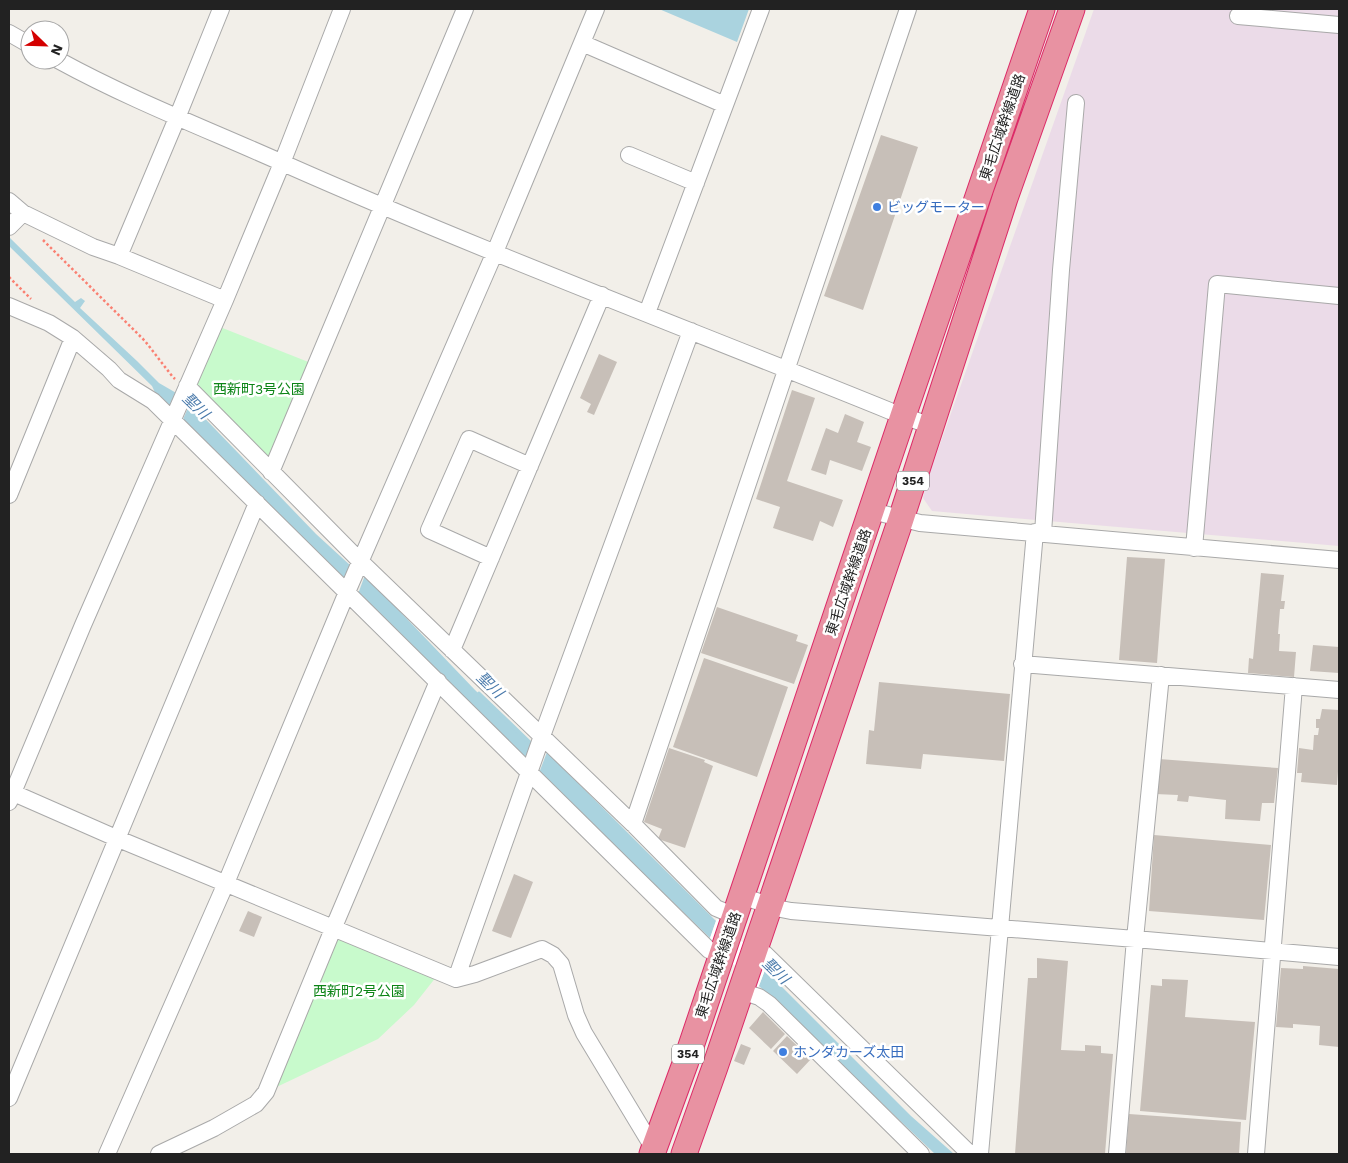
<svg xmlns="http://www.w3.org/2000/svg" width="1348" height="1163" viewBox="0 0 1348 1163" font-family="'Work Sans','Noto Sans JP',sans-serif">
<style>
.industrial{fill:#ebdbe8}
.park{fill:#c8facc}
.water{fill:#aad3df}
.pier{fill:#fff}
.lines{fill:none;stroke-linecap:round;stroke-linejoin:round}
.stream{stroke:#aad3df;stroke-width:4.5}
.building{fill:#c7bfb8}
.minor-casing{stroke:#a9a9a9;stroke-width:18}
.highway-casing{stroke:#dc2a67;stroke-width:27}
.path{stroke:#fa8072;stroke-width:2.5;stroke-dasharray:2.5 2.5;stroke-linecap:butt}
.minor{stroke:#fff;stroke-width:16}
.highway{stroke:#e892a2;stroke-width:25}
.shop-dot{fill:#3f7fe0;stroke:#fff;stroke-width:2}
.labels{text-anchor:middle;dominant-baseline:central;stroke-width:5;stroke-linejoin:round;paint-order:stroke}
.shield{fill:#fff;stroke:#646464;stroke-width:1}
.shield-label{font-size:12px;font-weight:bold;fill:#222}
.street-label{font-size:14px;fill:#222;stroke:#fff}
.shop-label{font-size:14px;fill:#366cbe;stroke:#fff;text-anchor:start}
.park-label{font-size:14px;fill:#0c8416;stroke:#fff}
.water-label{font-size:15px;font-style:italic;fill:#4a7aab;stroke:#fff}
</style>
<rect width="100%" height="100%" fill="#f2efe9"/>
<path class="industrial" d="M 1094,9 L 1339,9 L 1339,546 L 932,511 L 923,498 L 927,481 Z"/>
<path class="park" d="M 220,327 L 316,365 L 273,467 L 195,387 Z
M 333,929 L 440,972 L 414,1005 L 378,1039 L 266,1092 Z"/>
<path class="water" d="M 659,9 L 749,9 L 737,42 Z
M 9,237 L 75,302 L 81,298 L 85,301 L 80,308 L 137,361 L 159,383 L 178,394 L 169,414 L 158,399 L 152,386 L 9,246 Z
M 190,403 L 316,534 L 351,566 L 344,584 L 181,424 Z
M 365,575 L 475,690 L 532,746 L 526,761 L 358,594 Z
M 547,752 L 716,921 L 710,938 L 539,773 Z
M 765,970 L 911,1116 L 954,1154 L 935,1154 L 759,986 Z"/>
<path class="pier" d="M 717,918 L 767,965 L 758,988 L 709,941 Z"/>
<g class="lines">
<path class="stream" d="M 479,694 L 533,746"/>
</g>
<path class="building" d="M 881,135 L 918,147 L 863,310 L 824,296 Z
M 599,354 L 617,362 L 594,415 L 587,412 L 591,404 L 580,398 Z
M 792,390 L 815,398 L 787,481 L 843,500 L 833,527 L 820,521 L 813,541 L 773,528 L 780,507 L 756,499 Z
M 845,414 L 864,422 L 857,442 L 871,447 L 862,471 L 830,460 L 826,475 L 811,470 L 826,428 L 838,433 Z
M 1127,557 L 1165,559 L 1157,663 L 1119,660 Z
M 1261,573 L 1284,575 L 1281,601 L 1285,601 L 1284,609 L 1280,609 L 1278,634 L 1280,634 L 1279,651 L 1296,652 L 1294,677 L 1248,673 L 1249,658 L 1253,659 Z
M 717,607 L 798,635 L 796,641 L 808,645 L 794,684 L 701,653 Z
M 1313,645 L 1339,647 L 1339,673 L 1310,671 Z
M 704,658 L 788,687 L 757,777 L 673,747 Z
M 879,682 L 1010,694 L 1004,761 L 923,754 L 921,769 L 866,764 L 869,730 L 874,731 Z
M 1322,709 L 1339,710 L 1339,758 L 1337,785 L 1301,782 L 1302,773 L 1297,773 L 1299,748 L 1313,750 L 1314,735 L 1318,735 L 1319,728 L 1316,728 L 1316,719 L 1320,719 Z
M 669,748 L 705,760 L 704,762 L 713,766 L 685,848 L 658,839 L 662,829 L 644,822 Z
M 1159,759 L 1278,768 L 1274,803 L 1262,803 L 1260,821 L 1225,819 L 1226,800 L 1189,796 L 1188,802 L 1177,801 L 1178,795 L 1155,794 Z
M 1154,835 L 1271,845 L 1264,920 L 1149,911 Z
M 514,874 L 533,882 L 511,938 L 492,931 Z
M 248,911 L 262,917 L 254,937 L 239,931 Z
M 1037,958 L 1068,961 L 1061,1050 L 1085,1051 L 1085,1045 L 1101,1046 L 1101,1053 L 1113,1054 L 1105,1154 L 1015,1154 L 1028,978 L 1037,978 Z
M 1303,966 L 1339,969 L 1339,1047 L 1319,1045 L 1320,1026 L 1293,1024 L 1293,1028 L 1276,1027 L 1281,968 L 1303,969 Z
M 1162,979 L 1188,980 L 1185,1017 L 1255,1022 L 1246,1120 L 1140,1111 L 1151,985 L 1162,986 Z
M 763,1012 L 785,1034 L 771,1049 L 749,1028 Z
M 787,1036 L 811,1059 L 797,1074 L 773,1051 Z
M 741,1044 L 751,1048 L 744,1065 L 734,1061 Z
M 1129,1114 L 1241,1122 L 1239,1154 L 1126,1154 Z"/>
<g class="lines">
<g class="minor-casing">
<path id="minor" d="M 1238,16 L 1339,25
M 9,33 L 30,45
M 582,43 L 725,105
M 58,60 C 131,100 209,130 285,164 C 484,252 688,329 890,411 L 931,426
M 629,155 L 696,183
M 9,201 L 23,213 L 93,247 L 119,256 L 225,300
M 9,227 L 23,213
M 119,256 L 177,118 L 221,9
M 9,306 L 49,323 L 73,338 L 109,369 L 119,380 L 153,401 L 709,950 L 721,955
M 647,313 L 761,9
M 187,386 L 360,561 L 633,824 L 716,908 L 735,916
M 271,472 L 465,9
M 9,495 L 73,338
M 872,511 L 920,523 L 1339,560
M 1043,533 L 1061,270 L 1076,103
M 1194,548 L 1217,284 L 1339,296
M 491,558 L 429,530 L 469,439 L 530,466
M 452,650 L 602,295
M 1022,664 L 1339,690
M 9,791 L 116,838 L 456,979 L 475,974 L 542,949 L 553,955 L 561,964 L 576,1015 L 584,1033 L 657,1154
M 9,802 L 83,625 L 225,300 L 282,163 L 342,9
M 633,824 L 908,9
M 741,896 L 781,909 L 791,911 L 1135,939 L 1339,957
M 755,948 L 765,954 L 970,1154
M 456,979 L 542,736 L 691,331
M 741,991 L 759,997 L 769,1004 L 921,1154
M 9,1098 L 257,503
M 107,1154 L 226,883 L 347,592 L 495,252 L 596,9
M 159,1154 L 214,1128 L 256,1104 L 266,1092 L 333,929 L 438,681
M 980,1154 L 1035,532
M 1117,1154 L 1135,939 L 1161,675
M 1256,1154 L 1294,686"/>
</g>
<g class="highway-casing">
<path id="highway" d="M 652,1154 L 686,1061 L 903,416 L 1042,9
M 684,1154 L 715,1067 L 901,519 L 1005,198 L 1072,9"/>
</g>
<path class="path" d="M 43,240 L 145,341 L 172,376 L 175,379
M 9,277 L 31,299"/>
<use href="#minor" class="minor"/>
<use href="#highway" class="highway"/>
</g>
<g class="shop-dot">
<circle cx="877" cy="207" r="5"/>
<circle cx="783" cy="1052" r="5"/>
</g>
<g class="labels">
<g class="shield">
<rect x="897" y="471.5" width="32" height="19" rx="4"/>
<rect x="672" y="1044.5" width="32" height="19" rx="4"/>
</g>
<g class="shield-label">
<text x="913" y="481">354</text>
<text x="688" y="1054">354</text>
</g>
<g class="street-label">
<text transform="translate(1002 127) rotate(-71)">東毛広域幹線道路</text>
<text transform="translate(848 582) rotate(-71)">東毛広域幹線道路</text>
<text transform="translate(718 965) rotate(-71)">東毛広域幹線道路</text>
</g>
<g class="shop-label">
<text x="887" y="207">ビッグモーター</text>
<text x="793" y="1052">ホンダカーズ太田</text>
</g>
<g class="park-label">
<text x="259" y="389">西新町3号公園</text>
<text x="359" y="991">西新町2号公園</text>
</g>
<g class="water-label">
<text transform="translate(196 406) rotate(44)">聖川</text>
<text transform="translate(490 685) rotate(44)">聖川</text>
<text transform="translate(776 971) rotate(44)">聖川</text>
</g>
</g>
<rect width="1348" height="1163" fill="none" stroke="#222222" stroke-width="20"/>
<g transform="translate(45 45) rotate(113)"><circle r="24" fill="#ffffff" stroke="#a7a7a7"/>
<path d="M0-4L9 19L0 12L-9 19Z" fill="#d40000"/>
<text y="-8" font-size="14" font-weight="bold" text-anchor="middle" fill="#222222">N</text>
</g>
</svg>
